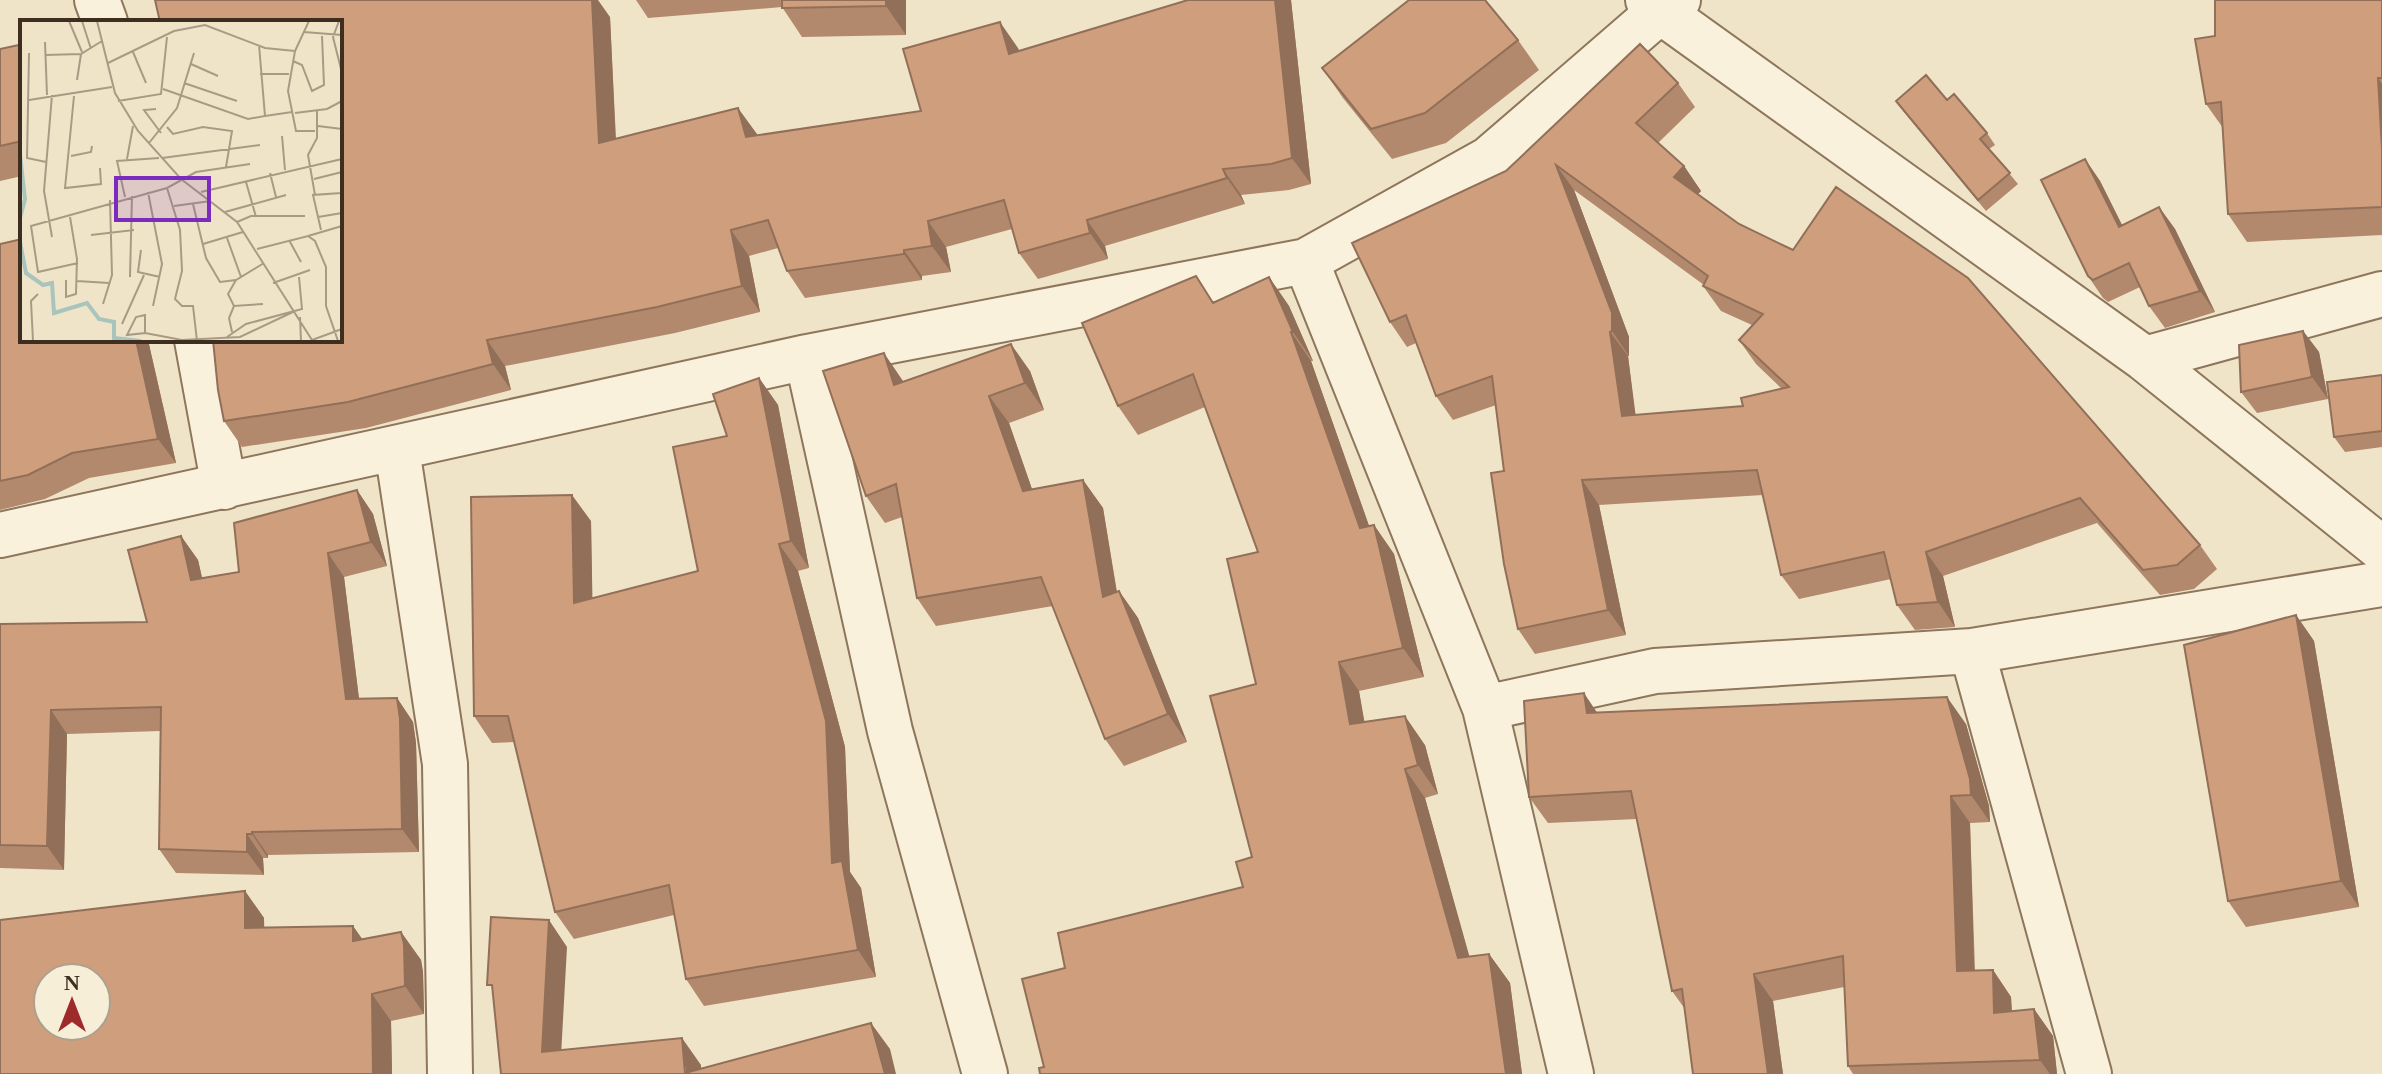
<svg xmlns="http://www.w3.org/2000/svg" width="2382" height="1074" viewBox="0 0 2382 1074" font-family="'Times New Roman',serif">
<style>
.lines{fill:none;stroke-linecap:round;stroke-linejoin:round}
.street-casing{stroke:#8d765c;stroke-width:48}
.street{stroke:#faf1dc;stroke-width:44}
.wall{fill:#b2896c;fill-rule:evenodd}
.shaded-wall{fill:#916f58}
.building{fill:#cf9f7d;stroke:#916f58;stroke-width:2;fill-rule:evenodd}
.inset-river{fill:none;stroke:#a9c4bc;stroke-width:4}
.inset-road{fill:none;stroke:#a89b85;stroke-width:2}
.view{fill:#7b2cbf;fill-opacity:0.15;stroke:#7b2cbf;stroke-width:4}
.inset-edge{fill:none;stroke:#3d2e20;stroke-width:4}
</style>
<rect width="100%" height="100%" fill="#f0e4c8"/>
<g class="lines">
<g class="street-casing">
<path id="street" d="M 97,0 L 105,22
M 1648,0 L 1660,11 L 2145,359 L 2382,549
M 1306,261 L 1485,708 L 1571,1074
M 197,340 L 224,487
M 807,357 L 890,731 L 985,1074
M 2145,359 L 2382,294
M 397,449 L 445,764 L 450,1074
M 0,535 L 807,357 L 1306,261 L 1489,159 L 1660,11 L 1678,0
M 1972,651 L 2089,1074
M 1485,708 L 1655,671 L 1972,651 L 2382,584"/>
</g>
<use href="#street" class="street"/>
</g>
<path class="wall" d="M 636,0 L 906,0 L 906,35 L 802,37 L 782,7 L 648,18 Z
M 1291,0 L 1311,184 L 1289,190 L 1241,195 L 1245,204 L 1105,246 L 1108,259 L 1038,279 L 1019,253 L 1012,229 L 946,247 L 951,272 L 922,276 L 922,280 L 805,298 L 787,271 L 778,248 L 749,256 L 760,312 L 675,333 L 505,366 L 511,390 L 366,428 L 242,447 L 224,421 L 610,17 L 616,139 L 757,134 L 757,136 L 921,111 L 1018,48 L 1019,51 Z
M 2382,0 L 2382,235 L 2247,242 L 2228,214 L 2223,128 L 2206,104 L 2215,36 Z
M 1518,40 L 1539,70 L 1446,143 L 1392,159 L 1343,98 L 1322,68 Z
M 19,45 L 22,49 L 22,176 L 0,181 L 0,49 Z
M 1678,83 L 1695,107 L 1658,143 L 1684,166 L 1701,191 L 1698,194 L 1739,224 L 2200,545 L 2217,569 L 2194,589 L 2160,595 L 2097,523 L 1943,576 L 1955,627 L 1915,630 L 1897,605 L 1891,579 L 1799,599 L 1781,575 L 1763,495 L 1599,505 L 1626,635 L 1535,654 L 1518,629 L 1504,471 L 1496,405 L 1453,420 L 1436,396 L 1416,343 L 1407,347 L 1390,322 L 1506,171 ZM 1574,190 L 1704,285 L 1703,286 L 1721,311 L 1752,325 L 1739,340 L 1756,364 L 1782,389 L 1743,406 L 1635,415 L 1628,356 L 1629,356 L 1629,337 Z
M 1947,100 L 1987,133 L 1995,145 L 1989,149 L 2018,184 L 1986,211 L 1904,112 L 1896,101 Z
M 2085,159 L 2100,181 L 2122,225 L 2159,207 L 2175,229 L 2215,312 L 2165,328 L 2149,306 L 2140,287 L 2108,302 L 2103,298 L 2088,276 Z
M 0,244 L 22,340 L 148,340 L 176,463 L 89,478 L 45,499 L 0,510 Z
M 1269,277 L 1289,306 L 1313,361 L 1311,361 L 1369,526 L 1374,525 L 1394,554 L 1424,677 L 1359,691 L 1364,722 L 1425,745 L 1438,794 L 1425,798 L 1469,957 L 1489,954 L 1510,983 L 1522,1074 L 1040,1074 L 1044,1067 L 1065,968 L 1243,887 L 1252,857 L 1258,552 L 1205,407 L 1138,435 L 1118,406 L 1214,302 Z
M 2303,331 L 2319,352 L 2328,399 L 2257,413 L 2241,392 Z
M 1030,371 L 1044,410 L 1009,423 L 1032,489 L 1083,480 L 1103,508 L 1117,592 L 1119,591 L 1138,618 L 1187,742 L 1124,766 L 1105,739 L 1053,606 L 936,626 L 917,598 L 902,517 L 885,523 L 866,496 L 903,381 L 904,382 Z
M 2382,375 L 2382,447 L 2345,452 L 2334,437 Z
M 759,378 L 778,405 L 809,568 L 798,571 L 845,747 L 850,872 L 861,888 L 876,977 L 704,1006 L 686,979 L 674,915 L 574,939 L 555,912 L 515,742 L 492,743 L 474,716 L 591,521 L 592,598 L 698,571 L 727,436 Z
M 357,490 L 373,514 L 387,566 L 344,577 L 359,699 L 397,698 L 413,722 L 416,743 L 419,852 L 268,855 L 268,858 L 263,858 L 264,875 L 176,873 L 159,849 L 160,731 L 67,734 L 64,870 L 0,868 L 0,624 L 147,622 L 181,536 L 198,560 L 202,578 L 239,572 Z
M 2296,615 L 2314,641 L 2359,907 L 2246,927 L 2228,901 Z
M 1598,713 L 1966,724 L 1989,806 L 1990,822 L 1970,823 L 1975,970 L 1993,970 L 2011,997 L 2012,1011 L 2034,1009 L 2053,1036 L 2057,1074 L 1853,1074 L 1848,1066 L 1844,987 L 1773,1001 L 1783,1074 L 1693,1074 L 1685,1009 L 1672,991 L 1637,819 L 1548,823 L 1529,797 Z
M 245,891 L 264,918 L 264,928 L 353,926 L 362,940 L 401,932 L 421,960 L 423,972 L 424,1014 L 391,1021 L 392,1074 L 0,1074 Z"/>
<path class="shaded-wall" d="M 592,0 L 598,0 L 610,17 L 617,169 L 599,143 Z
M 886,0 L 906,0 L 906,35 L 886,6 Z
M 1275,0 L 1291,0 L 1311,184 L 1292,158 Z
M 1000,22 L 1018,48 L 1027,81 L 1009,54 Z
M 2378,78 L 2382,84 L 2382,149 Z
M 738,108 L 757,134 L 764,163 L 746,137 Z
M 2085,159 L 2100,181 L 2134,249 L 2119,227 Z
M 1556,165 L 1574,190 L 1629,337 L 1629,356 L 1612,331 Z
M 1684,166 L 1701,191 L 1691,201 L 1674,177 Z
M 1223,169 L 1241,195 L 1245,204 L 1227,178 Z
M 2159,207 L 2175,229 L 2215,312 L 2200,291 Z
M 1087,220 L 1105,246 L 1108,259 L 1090,233 Z
M 928,221 L 946,247 L 951,272 L 932,246 Z
M 731,230 L 749,256 L 760,312 L 742,286 Z
M 904,250 L 922,276 L 922,280 L 904,254 Z
M 1269,277 L 1289,306 L 1313,361 L 1293,332 Z
M 2303,331 L 2319,352 L 2328,399 L 2312,377 Z
M 1291,332 L 1311,361 L 1380,557 L 1360,528 Z
M 1610,332 L 1628,356 L 1639,441 L 1622,416 Z
M 136,340 L 148,340 L 176,463 L 158,439 Z
M 487,340 L 505,366 L 511,390 L 493,364 Z
M 1011,344 L 1030,371 L 1044,410 L 1025,383 Z
M 884,353 L 903,381 L 913,413 L 894,385 Z
M 759,378 L 778,405 L 809,568 L 791,541 Z
M 989,396 L 1009,423 L 1042,518 L 1023,491 Z
M 1083,480 L 1103,508 L 1122,625 L 1103,597 Z
M 1582,480 L 1599,505 L 1626,635 L 1608,610 Z
M 357,490 L 373,514 L 387,566 L 371,542 Z
M 572,495 L 591,521 L 593,629 L 574,603 Z
M 1374,525 L 1394,554 L 1424,677 L 1403,648 Z
M 181,536 L 198,560 L 208,604 L 191,580 Z
M 779,544 L 798,571 L 845,747 L 850,872 L 861,888 L 876,977 L 858,950 L 832,863 Z
M 1926,552 L 1943,576 L 1955,627 L 1938,602 Z
M 328,553 L 344,577 L 362,723 L 346,699 Z
M 1119,591 L 1138,618 L 1187,742 L 1168,714 Z
M 2296,615 L 2314,641 L 2359,907 L 2341,881 Z
M 1339,662 L 1359,691 L 1370,753 L 1350,724 Z
M 1584,693 L 1602,720 L 1587,713 Z
M 1947,697 L 1966,724 L 1989,806 L 1990,822 L 1971,795 Z
M 397,698 L 413,722 L 416,743 L 419,852 L 402,829 Z
M 51,710 L 67,734 L 64,870 L 47,846 Z
M 1405,716 L 1425,745 L 1438,794 L 1418,765 Z
M 1405,769 L 1425,798 L 1478,987 L 1458,958 Z
M 1951,796 L 1970,823 L 1975,998 L 1957,971 Z
M 252,832 L 268,855 L 268,858 L 252,834 Z
M 247,834 L 263,858 L 264,875 L 247,852 Z
M 245,891 L 264,918 L 265,956 L 245,928 Z
M 549,920 L 567,947 L 560,1074 L 542,1052 Z
M 353,926 L 373,954 L 353,941 Z
M 401,932 L 421,960 L 423,972 L 424,1014 L 405,986 Z
M 1489,954 L 1510,983 L 1522,1074 L 1506,1074 Z
M 1993,970 L 2011,997 L 2013,1040 L 1994,1013 Z
M 1754,974 L 1773,1001 L 1783,1074 L 1768,1074 Z
M 372,994 L 391,1021 L 392,1074 L 373,1074 Z
M 2034,1009 L 2053,1036 L 2057,1074 L 2050,1074 L 2040,1060 Z
M 871,1023 L 890,1049 L 896,1074 L 885,1074 Z
M 682,1038 L 701,1065 L 701,1074 L 686,1074 Z"/>
<path class="building" d="M 155,0 L 592,0 L 599,143 L 738,108 L 746,137 L 921,111 L 903,49 L 1000,22 L 1009,54 L 1188,0 L 1275,0 L 1292,158 L 1271,164 L 1223,169 L 1227,178 L 1087,220 L 1090,233 L 1019,253 L 1004,200 L 928,221 L 932,246 L 904,250 L 904,254 L 787,271 L 768,220 L 731,230 L 742,286 L 657,307 L 487,340 L 493,364 L 348,402 L 224,421 L 218,390 L 213,340 L 340,340 L 340,22 L 160,22 Z
M 782,0 L 886,0 L 886,6 L 782,8 Z
M 1409,0 L 1485,0 L 1518,40 L 1425,113 L 1371,129 L 1322,68 Z
M 2215,0 L 2382,0 L 2382,78 L 2378,78 L 2382,149 L 2382,207 L 2228,214 L 2221,102 L 2206,104 L 2195,39 L 2215,36 Z
M 1640,44 L 1678,83 L 1636,123 L 1684,166 L 1674,177 L 1739,224 L 1793,250 L 1836,187 L 1968,278 L 2200,545 L 2177,565 L 2143,570 L 2080,498 L 1926,552 L 1938,602 L 1897,605 L 1884,552 L 1781,575 L 1757,470 L 1582,480 L 1608,610 L 1518,629 L 1504,564 L 1491,473 L 1504,471 L 1492,376 L 1436,396 L 1406,315 L 1390,322 L 1352,243 L 1506,171 ZM 1556,165 L 1708,276 L 1703,286 L 1763,314 L 1739,340 L 1789,387 L 1741,398 L 1743,406 L 1622,416 L 1610,332 L 1612,331 L 1612,313 Z
M 19,45 L 22,57 L 22,141 L 0,146 L 0,49 Z
M 1926,75 L 1947,100 L 1954,94 L 1987,133 L 1980,139 L 2010,173 L 1978,200 L 1896,101 Z
M 2085,159 L 2119,227 L 2159,207 L 2200,291 L 2149,306 L 2129,263 L 2093,280 L 2088,276 L 2041,180 Z
M 22,239 L 22,340 L 136,340 L 158,439 L 72,453 L 28,475 L 0,481 L 0,244 Z
M 1196,276 L 1213,303 L 1269,277 L 1293,332 L 1291,332 L 1360,528 L 1374,525 L 1403,648 L 1339,662 L 1350,724 L 1405,716 L 1418,765 L 1405,769 L 1458,958 L 1489,954 L 1506,1074 L 1040,1074 L 1039,1068 L 1044,1067 L 1022,979 L 1065,968 L 1058,933 L 1243,887 L 1236,862 L 1252,857 L 1210,696 L 1256,684 L 1227,559 L 1258,552 L 1193,374 L 1118,406 L 1082,323 Z
M 2303,331 L 2312,377 L 2241,392 L 2239,345 Z
M 1011,344 L 1025,383 L 989,396 L 1023,491 L 1083,480 L 1103,597 L 1119,591 L 1168,714 L 1105,739 L 1041,577 L 917,598 L 896,484 L 866,496 L 823,371 L 884,353 L 894,385 Z
M 2382,375 L 2382,431 L 2334,437 L 2327,382 Z
M 759,378 L 791,541 L 779,544 L 826,721 L 832,863 L 842,861 L 858,950 L 686,979 L 669,885 L 555,912 L 508,716 L 474,716 L 471,497 L 572,495 L 574,603 L 698,571 L 673,447 L 727,436 L 713,394 Z
M 357,490 L 371,542 L 328,553 L 346,699 L 397,698 L 400,719 L 402,829 L 252,832 L 252,834 L 247,834 L 247,852 L 159,849 L 161,707 L 51,710 L 47,846 L 0,845 L 0,624 L 147,622 L 128,550 L 181,536 L 191,580 L 239,572 L 234,523 Z
M 2296,615 L 2341,881 L 2228,901 L 2184,645 Z
M 1584,693 L 1587,713 L 1947,697 L 1970,779 L 1971,795 L 1951,796 L 1957,971 L 1993,970 L 1994,1013 L 2034,1009 L 2040,1060 L 1848,1066 L 1843,956 L 1754,974 L 1768,1074 L 1693,1074 L 1682,989 L 1672,991 L 1631,791 L 1529,797 L 1524,701 Z
M 245,891 L 245,928 L 353,926 L 353,941 L 401,932 L 404,944 L 405,986 L 372,994 L 373,1074 L 0,1074 L 0,920 ZM 48,978 L 96,978 L 96,1026 L 48,1026 Z
M 491,917 L 549,920 L 542,1052 L 682,1038 L 685,1073 L 871,1023 L 885,1074 L 501,1074 L 492,985 L 487,985 Z"/>
<g transform="translate(20 20)">
<rect width="322" height="322" fill="#f0e4c8"/>
<path class="inset-river" d="M 0,135 L 5,179 L 0,198M 0,222 L 6,253 L 23,265 L 32,263 L 34,293 L 67,283 L 79,299 L 94,302 L 94,318 L 121,321"/>
<path class="inset-road" d="M 49,1 L 62,32M 62,1 L 71,29M 77,1 L 95,73 L 118,111 L 161,159 L 217,202 L 292,320 L 322,309M 289,1 L 275,31 L 268,71 L 276,111 L 295,111M 319,1 L 313,17 L 322,53M 284,12 L 322,15M 25,22 L 27,75M 113,32 L 126,63M 9,33 L 7,138 L 26,142M 25,35 L 61,34 L 82,21M 273,41 L 282,45 L 292,71 L 304,65 L 302,16M 88,43 L 154,11 L 185,5 L 245,28 L 275,31M 171,44 L 198,56M 240,54 L 269,54M 57,60 L 61,34M 164,63 L 217,81M 143,69 L 228,99 L 245,96 L 239,25M 32,75 L 24,171 L 32,217M 54,76 L 45,168 L 81,164 L 80,148M 9,80 L 92,67M 98,81 L 141,74 L 147,17M 136,89 L 124,90 L 141,113M 275,93 L 307,89 L 322,81M 245,96 L 272,92M 298,106 L 322,109M 147,107 L 153,114 L 183,107 L 212,111 L 206,147M 262,116 L 265,150M 129,123 L 157,88 L 174,33M 51,136 L 71,132 L 72,126M 142,138 L 240,125M 107,139 L 113,106M 250,153 L 256,177M 294,159 L 322,152M 226,162 L 236,197M 147,168 L 160,210 L 162,251 L 155,279 L 162,286 L 173,286 L 177,321M 128,172 L 142,244 L 133,286M 181,172 L 322,139M 295,175 L 288,135 L 297,118 L 297,91M 105,177 L 97,141 L 139,138M 173,184 L 186,238 L 200,262 L 216,260 L 244,243M 154,186 L 191,181M 205,192 L 266,175M 298,197 L 322,193M 217,202 L 231,196 L 285,196M 301,210 L 293,175 L 321,173 L 321,167M 71,215 L 114,210M 288,216 L 322,206M 207,218 L 221,257M 269,220 L 281,242M 183,224 L 223,212M 237,229 L 288,216 L 295,221 L 306,247 L 306,286 L 318,321M 121,230 L 118,252 L 140,257M 58,243 L 18,252 L 11,206 L 147,168 L 176,152 L 230,144M 110,257 L 112,176M 46,260 L 46,277 L 56,274 L 57,239 L 50,197M 216,260 L 208,274 L 214,286 L 243,284M 57,261 L 89,263M 253,263 L 290,250M 83,284 L 92,255 L 90,180M 125,295 L 125,313 L 107,315 L 116,297 ZM 280,297 L 281,321M 102,304 L 124,255M 212,312 L 209,298 L 214,286M 125,313 L 162,320 L 220,317 L 275,291M 207,317 L 226,304 L 282,289 L 279,257M 13,321 L 11,281 L 18,274"/>
<path class="view" d="M 96,158 L 189,158 L 189,200 L 96,200 Z"/>
<rect width="322" height="322" class="inset-edge"/>
</g>
<g transform="translate(72 1002)"><circle r="38" fill="#f7eed8" stroke="#ada18e" stroke-width="2"/>
<path d="M0-6L14 30L0 20L-14 30Z" fill="#9e2a2b"/>
<text y="-12" font-size="22" font-weight="bold" text-anchor="middle" fill="#3d2e20">N</text>
</g>
</svg>
